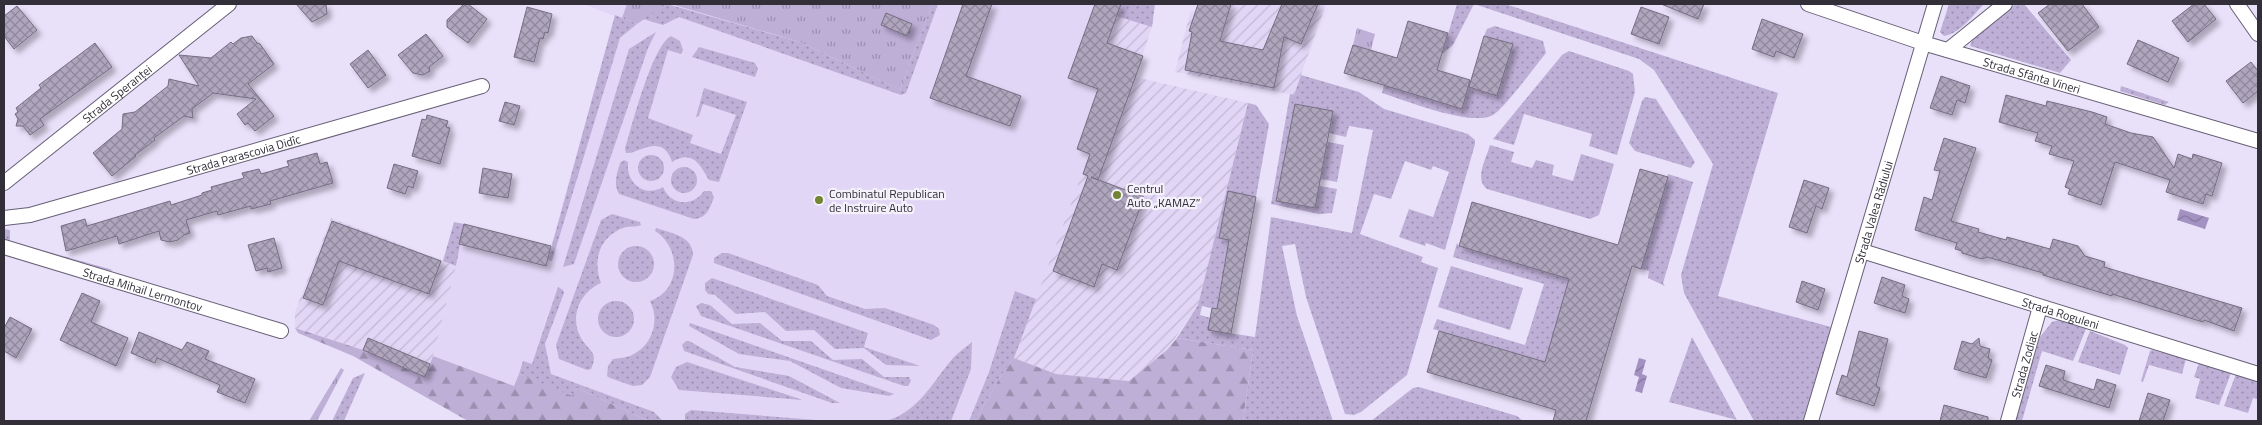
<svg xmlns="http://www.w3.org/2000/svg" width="2262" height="425" viewBox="0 0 2262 425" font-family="'Titillium Web',sans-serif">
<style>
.built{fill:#e1d6f6}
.industrial{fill:url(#industrial-furrows)}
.grass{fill:url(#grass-tufts)}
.forest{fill:url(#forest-firs)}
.garden{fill:url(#garden-dots)}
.water{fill:url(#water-waves)}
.building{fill:url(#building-cross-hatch);stroke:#756d83;filter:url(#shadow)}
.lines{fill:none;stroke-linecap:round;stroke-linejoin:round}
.minor-casing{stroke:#675f75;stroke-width:16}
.minor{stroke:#fff;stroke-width:14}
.poi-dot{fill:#718535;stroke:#f4f1fb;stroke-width:2}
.labels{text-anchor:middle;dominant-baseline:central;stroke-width:4.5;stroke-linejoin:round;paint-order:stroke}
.street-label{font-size:12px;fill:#322f39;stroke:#f4f1fb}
.poi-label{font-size:12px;fill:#322f39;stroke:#f4f1fb;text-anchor:start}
</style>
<defs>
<pattern id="industrial-furrows" width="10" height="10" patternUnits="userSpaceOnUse" patternTransform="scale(1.25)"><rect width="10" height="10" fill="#e1d6f6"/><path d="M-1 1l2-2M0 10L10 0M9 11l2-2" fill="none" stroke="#c2b8d4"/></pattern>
<pattern id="grass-tufts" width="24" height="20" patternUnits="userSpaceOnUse" patternTransform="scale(1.25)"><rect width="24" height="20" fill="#beafd7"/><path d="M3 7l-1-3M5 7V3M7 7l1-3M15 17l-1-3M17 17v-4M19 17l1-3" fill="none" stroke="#9b8faf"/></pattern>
<pattern id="forest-firs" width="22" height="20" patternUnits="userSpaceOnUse" patternTransform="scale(1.25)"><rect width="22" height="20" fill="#beafd7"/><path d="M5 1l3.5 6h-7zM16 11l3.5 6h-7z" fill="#9b8faf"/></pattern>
<pattern id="garden-dots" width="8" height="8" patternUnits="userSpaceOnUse" patternTransform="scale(1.25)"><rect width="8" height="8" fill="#beafd7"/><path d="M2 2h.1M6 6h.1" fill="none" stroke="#9b8faf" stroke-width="1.8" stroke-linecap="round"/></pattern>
<pattern id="water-waves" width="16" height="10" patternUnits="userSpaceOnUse" patternTransform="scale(1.25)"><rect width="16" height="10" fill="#a391c1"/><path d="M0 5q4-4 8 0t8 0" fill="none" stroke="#85779e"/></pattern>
<pattern id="building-cross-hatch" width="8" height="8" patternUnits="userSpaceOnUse" patternTransform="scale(1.25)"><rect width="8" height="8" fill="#afa6be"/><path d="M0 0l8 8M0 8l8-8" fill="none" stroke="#8f889b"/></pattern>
<filter id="shadow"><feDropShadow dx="4.5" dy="4.5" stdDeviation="2.5" flood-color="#0004"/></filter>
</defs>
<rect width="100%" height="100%" fill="#e9e1fa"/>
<path class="built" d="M 583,4 L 1121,4 L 1094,79 L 1115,87 L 1014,358 L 975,421 L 649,421 L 577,388 L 572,396 L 514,386 L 433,356 L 456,266 L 464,224 L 551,246 L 615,16 Z"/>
<path class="industrial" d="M 1198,4 L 1326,4 L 1294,95 L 1175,72 L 1190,13 L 1196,9 Z
M 1116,16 L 1152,27 L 1135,77 L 1248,103 L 1198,305 L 1167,350 L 1129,381 L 1056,374 L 1014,358 L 1114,87 L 1093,79 Z
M 331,218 L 456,266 L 433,356 L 425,377 L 363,350 L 295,328 L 295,312 Z"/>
<path class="grass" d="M 627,4 L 667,4 L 637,24 L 622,18 Z
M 671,4 L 932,4 L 900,90 L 800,42 Z
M 1357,28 L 1375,34 L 1371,50 L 1353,45 Z
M 341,368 L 344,370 L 317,421 L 309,421 Z"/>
<path class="forest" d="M 295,328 L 363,350 L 425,377 L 433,356 L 514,386 L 519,374 L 572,395 L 577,388 L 649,421 L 468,421 L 353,356 L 298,333 Z
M 1177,338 L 1253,350 L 1243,421 L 975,421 L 1000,377 L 1014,358 L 1056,374 L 1129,381 L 1167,350 Z"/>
<path class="garden" d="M 667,4 L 800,42 L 900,90 L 932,4 L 938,4 L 906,93 L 901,95 L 679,17 L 663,25 L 643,19 Z
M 1121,4 L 1155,4 L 1152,27 L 1116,16 Z
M 1457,4 L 1505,4 L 1778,93 L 1718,296 L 1831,327 L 1803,421 L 1754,421 L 1684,293 L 1681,275 L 1713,164 L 1654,70 L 1639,59 L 1474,4 L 1453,45 L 1442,54 Z
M 1949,4 L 1984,4 C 1973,15 1961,33 1944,36 L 1940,32 Z
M 2016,4 L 2024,4 L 2071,60 L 2060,73 L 1970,46 C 1976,28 2001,15 2016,4 Z
M 615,15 L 637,24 L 620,38 L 552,261 L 548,260 Z
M 1495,26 L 1543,41 L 1546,53 C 1536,65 1504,109 1493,115 C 1471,127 1407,101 1382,93 L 1384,85 L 1461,109 L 1468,87 L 1497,96 L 1513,44 L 1484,36 L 1487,29 Z
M 656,32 L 648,48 L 574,264 L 563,267 L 629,49 Z
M 671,36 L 680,41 L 683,50 L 681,54 L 668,50 L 648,118 L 693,135 L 690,143 L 721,154 L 736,115 L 703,104 L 699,116 L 696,117 L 704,88 L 747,102 L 719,182 L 709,180 C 700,165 693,149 672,162 C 662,131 638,155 626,153 L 625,149 C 632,126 652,46 671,36 Z
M 699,47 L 755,63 L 758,69 L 755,77 L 692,57 Z
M 1569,51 L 1629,71 L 1633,74 L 1635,92 L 1617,155 L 1589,146 L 1592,134 L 1524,114 L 1514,145 L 1493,139 L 1562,55 Z
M 1301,75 L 1359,92 L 1384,109 L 1468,134 L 1475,140 L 1475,144 L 1445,250 L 1426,243 L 1425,246 L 1399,237 L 1409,209 L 1433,217 L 1449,172 L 1433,166 L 1431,170 L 1405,161 L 1391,199 L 1374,194 L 1360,234 L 1423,257 L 1421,262 L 1438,268 L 1407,375 L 1361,412 L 1354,415 L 1345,414 L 1306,297 L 1295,244 L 1282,246 L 1297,316 L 1333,421 L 1243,421 L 1253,350 L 1177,338 L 1198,305 L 1248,103 L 1256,105 L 1269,124 L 1256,197 L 1228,192 L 1219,237 L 1229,240 L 1218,300 L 1220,310 L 1202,306 L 1200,315 L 1211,318 L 1209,330 L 1255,337 L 1271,217 L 1352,233 L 1373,130 L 1349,126 L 1346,137 L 1329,133 L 1333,111 L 1295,104 L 1276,200 L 1314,208 L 1319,186 L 1337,189 L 1332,213 L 1319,214 L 1271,204 L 1290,94 L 1294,95 Z
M 2121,86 L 2169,102 L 2165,105 L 2120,91 Z
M 1645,97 L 1656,99 L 1695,162 L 1691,168 L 1635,151 L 1629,143 L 1642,101 Z
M 1328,142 L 1344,145 L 1337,182 L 1320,179 Z
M 1490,145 L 1514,152 L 1511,162 L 1532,168 L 1536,160 L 1554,165 L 1552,175 L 1573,181 L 1581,154 L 1614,164 L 1599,215 L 1590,219 L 1487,189 C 1474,179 1486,159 1490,145 Z
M638 168a13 13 0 1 1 26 0a13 13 0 1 1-26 0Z
M 624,160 L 628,162 C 626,183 644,198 663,187 C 670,205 692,208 704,191 L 711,191 L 714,197 C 710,208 707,218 694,219 L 619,194 C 613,183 617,174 620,163 Z
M671 180a13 13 0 1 1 26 0a13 13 0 1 1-26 0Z
M 1668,174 L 1693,182 L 1663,283 L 1665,286 L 1648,278 L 1649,271 L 1641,269 Z
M 612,214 L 640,222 L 641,225 C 637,227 632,226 626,227 C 600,235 592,259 601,283 C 580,292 569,317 581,338 C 584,344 590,348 593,354 C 595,359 593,364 591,369 L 587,370 L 559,359 L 556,345 L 601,220 Z
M 454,222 L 464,224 L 456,266 L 443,261 Z
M 656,228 C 671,233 693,236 693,255 L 650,377 L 642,385 L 633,386 L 610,378 L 607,376 L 608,366 L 613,359 C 620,358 626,358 632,355 C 653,345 660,320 650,301 C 682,290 681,247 655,231 Z
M 4,229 L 10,230 L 10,241 L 113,270 L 110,271 L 4,244 Z
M 1457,243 L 1459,246 L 1569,279 L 1545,362 L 1433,329 L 1437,319 L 1525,345 L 1544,284 L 1453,257 Z
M618 264a18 18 0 1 1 36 0a18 18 0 1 1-36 0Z
M 722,253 L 728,253 L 818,285 L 827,296 L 865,309 L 885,308 L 934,325 L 939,329 L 940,335 L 931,340 L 714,263 L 714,258 Z
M 1451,266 L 1523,288 L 1510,330 L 1438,307 Z
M 712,278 L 868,333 L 864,347 L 920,366 L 886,365 L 864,348 L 835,349 L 814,330 L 786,331 L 765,312 L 736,314 L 715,295 L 708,294 L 705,290 L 705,283 Z
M 558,287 L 563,290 L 564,293 L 545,344 L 551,374 L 654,412 L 663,421 L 649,421 L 577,388 L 572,396 L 519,374 L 523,361 L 532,364 Z
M 1015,291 L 1036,299 L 1014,358 L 1000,377 L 975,421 L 969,421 L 989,372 Z
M598 319a18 18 0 1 1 36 0a18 18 0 1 1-36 0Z
M 701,303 L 710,305 L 732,324 L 760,323 L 782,341 L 811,341 L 833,360 L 862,359 L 884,377 L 909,377 L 911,381 L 908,386 L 904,386 L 701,316 L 696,306 Z
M 2059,320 L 2086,329 L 2073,361 L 2042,351 L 2022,421 L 2015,421 L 2040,337 L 2052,322 Z
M 690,323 L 894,394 L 889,396 L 841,388 L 790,361 L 739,354 L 689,326 Z
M 2090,331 L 2125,345 L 2128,348 L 2120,375 L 2078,362 Z
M 1692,337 L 1737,420 L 1669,402 Z
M 686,341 L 689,341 L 735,367 L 789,376 L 840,403 L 832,403 L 684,351 L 682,345 Z
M 972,342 L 971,369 L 951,421 L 886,421 C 919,412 933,381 954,357 C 959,352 966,347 972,342 Z
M 2152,350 L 2186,359 L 2182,374 L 2149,365 L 2143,382 L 2141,381 L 2150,351 Z
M 687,362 L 803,400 L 679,390 L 671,377 L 676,367 Z
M 2199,363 L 2231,373 L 2219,405 L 2195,398 L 2200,379 L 2194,377 Z
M 365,373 L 344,421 L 332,421 L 353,378 Z
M 2236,374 L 2258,381 L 2257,399 L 2253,398 L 2248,413 L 2224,406 Z
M 1419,387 L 1517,416 L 1523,421 L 1371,421 L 1413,388 Z
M 691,410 L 829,421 L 685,421 L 685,414 Z"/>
<path class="water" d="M 2180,209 L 2209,218 L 2205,229 L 2177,220 Z
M 1639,358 L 1646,360 L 1642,374 L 1647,376 L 1642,393 L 1635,391 L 1639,377 L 1634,375 Z"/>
<path class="building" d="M 296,4 L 326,4 L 327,14 L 312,22 Z
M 464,4 L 468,4 L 487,19 L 468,43 L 447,27 L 447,20 Z
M 963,4 L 992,4 L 966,76 L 1021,96 L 1010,126 L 930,98 Z
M 1095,4 L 1121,4 L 1107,43 L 1143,56 L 1098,180 L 1091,177 L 1144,197 L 1117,270 L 1102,264 L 1094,287 L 1053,271 L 1088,176 L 1083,174 L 1090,154 L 1077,149 L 1098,89 L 1068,78 Z
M 1198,4 L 1231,4 L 1220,41 L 1263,50 L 1282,4 L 1318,4 L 1301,44 L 1284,37 L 1274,88 L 1185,70 L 1192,32 L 1189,31 Z
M 1661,4 L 1704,4 L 1698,19 Z
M 2050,4 L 2082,4 L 2099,27 L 2068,51 L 2038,13 Z
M 2194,4 L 2204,4 L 2216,19 L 2188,42 L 2172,21 Z
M 17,6 L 37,30 L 14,49 L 4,36 L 4,16 Z
M 527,7 L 552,14 L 548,33 L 545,32 L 543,39 L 540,38 L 534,62 L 514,57 Z
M 1641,7 L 1669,17 L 1659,44 L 1631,34 Z
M 886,13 L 912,24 L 907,36 L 881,25 Z
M 1762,19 L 1803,34 L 1794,58 L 1776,51 L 1774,57 L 1752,49 Z
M 1408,21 L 1448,33 L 1437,70 L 1470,80 L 1462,109 L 1344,73 L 1353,45 L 1397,58 Z
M 426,34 L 443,56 L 429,67 L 430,71 L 423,75 L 413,73 L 398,55 Z
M 252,36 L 257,43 L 260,44 L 274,64 L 248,84 L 274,116 L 255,131 L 248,123 L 245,125 L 237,114 L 256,99 L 213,93 L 192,109 L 193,118 L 184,116 L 154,138 L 155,140 L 135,155 L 136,156 L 112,176 L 93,153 L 122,129 L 123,114 L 135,112 L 168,86 L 169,79 L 199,86 L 179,55 L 211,58 L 231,42 L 233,44 L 241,38 Z
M 1484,36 L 1513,44 L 1497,96 L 1469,87 Z
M 2138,40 L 2179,58 L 2168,82 L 2127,64 Z
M 95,43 L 112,67 L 40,119 L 44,125 L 30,135 L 23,126 L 16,126 L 18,119 L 15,114 L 18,112 L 16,108 L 41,88 L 39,85 Z
M 368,50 L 386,75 L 368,88 L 350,64 Z
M 2251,62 L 2258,71 L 2258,91 L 2243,103 L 2226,81 Z
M 1941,76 L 1970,86 L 1965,103 L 1957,100 L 1952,115 L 1930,108 Z
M 2006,95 L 2046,106 L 2047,101 L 2092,112 L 2107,117 L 2105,124 L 2131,133 L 2153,137 L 2174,168 L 2178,154 L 2192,159 L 2193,154 L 2222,163 L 2212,196 L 2206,194 L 2203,204 L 2166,192 L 2170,180 L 2115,162 L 2101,205 L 2068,194 L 2070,189 L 2065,187 L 2074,161 L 2049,154 L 2052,146 L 2035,141 L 2038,133 L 1999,122 Z
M 505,102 L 520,106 L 514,125 L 499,121 Z
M 1295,104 L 1333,111 L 1315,208 L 1276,201 Z
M 427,115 L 448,121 L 446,127 L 450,128 L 440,164 L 412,156 L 422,119 L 426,120 Z
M 1944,138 L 1976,148 L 1951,221 L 1979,229 L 1978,232 L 2006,240 L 2007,237 L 2050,249 L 2053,239 L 2078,246 L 2085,256 L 2105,262 L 2104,267 L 2242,308 L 2234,331 L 2204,320 L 2203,322 L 2112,294 L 2112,296 L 2043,275 L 2043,273 L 1987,257 L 1982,259 L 1962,253 L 1962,251 L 1955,249 L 1957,243 L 1915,230 L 1924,197 L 1932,200 L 1940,171 L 1934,170 Z
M 317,153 L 320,164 L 327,162 L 333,183 L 270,201 L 271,204 L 251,209 L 251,206 L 218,215 L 217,211 L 186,220 L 190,233 L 184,235 L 178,240 L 170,242 L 161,240 L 159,231 L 119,244 L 117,236 L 66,251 L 61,226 L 85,219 L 87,226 L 170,201 L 171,205 L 202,195 L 202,193 L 212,190 L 211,187 L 244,178 L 242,173 L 259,169 L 261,174 L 289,166 L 287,161 Z
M 394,164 L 418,171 L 413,188 L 408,186 L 405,194 L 387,188 Z
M 483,168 L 512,174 L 508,198 L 479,193 Z
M 1640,169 L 1668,177 L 1641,269 L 1632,266 L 1586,421 L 1553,421 L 1556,410 L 1427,372 L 1439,331 L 1545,362 L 1569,279 L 1459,246 L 1472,202 L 1618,245 Z
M 1804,180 L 1829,188 L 1822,209 L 1816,206 L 1807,233 L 1789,227 Z
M 1228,191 L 1256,197 L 1231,334 L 1208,330 L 1212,308 L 1217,309 L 1229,240 L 1219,238 Z
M 332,221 L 441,261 L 429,294 L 339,261 L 323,305 L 303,298 Z
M 464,224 L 551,246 L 546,266 L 459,244 Z
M 274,238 L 282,268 L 268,272 L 267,268 L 256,271 L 248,245 Z
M 1882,277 L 1905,285 L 1902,296 L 1909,299 L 1905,313 L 1874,303 Z
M 1802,281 L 1825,289 L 1818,310 L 1796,302 Z
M 82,293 L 100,301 L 91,322 L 128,338 L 116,366 L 60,340 Z
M 10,317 L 32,329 L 16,358 L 4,351 L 4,328 Z
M 1859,331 L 1888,339 L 1876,386 L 1880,388 L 1874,406 L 1836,394 L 1842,375 L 1847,377 Z
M 139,332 L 182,350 L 187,342 L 209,351 L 205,359 L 255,379 L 245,403 L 217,392 L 220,385 L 157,358 L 155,363 L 131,353 Z
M 368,338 L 430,364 L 425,377 L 363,350 Z
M 1979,338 L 1980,346 L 1990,349 L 1988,358 L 1992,360 L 1986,378 L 1954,369 L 1962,341 L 1972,344 Z
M 2046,365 L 2065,371 L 2063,380 L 2094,390 L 2097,379 L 2116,385 L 2109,408 L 2039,386 Z
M 2148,393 L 2170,400 L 2163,421 L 2139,421 Z
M 1944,405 L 1988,417 L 1988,421 L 1940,421 Z"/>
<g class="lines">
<g class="minor-casing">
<g id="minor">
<path id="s1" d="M 1808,4 L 1923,43 L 2258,141"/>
<path d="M 2237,4 L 2258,34"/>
<path d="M 1948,50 L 2005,4"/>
<path id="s2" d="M 4,183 L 229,4"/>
<path id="s3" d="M 4,218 L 30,215 L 482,86"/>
<path id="s4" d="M 4,247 L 281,331"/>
<path id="s5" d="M 1862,251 L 2258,374"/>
<path id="s6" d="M 1811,421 L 1935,4"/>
<path id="s7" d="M 2008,421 L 2040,307"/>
</g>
</g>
<use href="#minor" class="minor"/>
</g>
<g class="poi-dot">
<circle cx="1117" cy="195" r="5"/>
<circle cx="819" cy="200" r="5"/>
</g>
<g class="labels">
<g class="street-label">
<text stroke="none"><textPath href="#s1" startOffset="235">Strada Sfânta Vineri</textPath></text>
<text stroke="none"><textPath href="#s2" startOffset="144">Strada Speranței</textPath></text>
<text stroke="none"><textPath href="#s3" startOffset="248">Strada Parascovia Didîc</textPath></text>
<text stroke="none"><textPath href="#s6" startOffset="218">Strada Valea Rădiului</textPath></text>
<text stroke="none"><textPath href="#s4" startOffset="145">Strada Mihail Lermontov</textPath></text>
<text stroke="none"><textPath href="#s5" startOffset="208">Strada Roguleni</textPath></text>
<text stroke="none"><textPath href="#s7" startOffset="59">Strada Zodiac</textPath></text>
</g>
<g class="poi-label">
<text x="1127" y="188">Centrul<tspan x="1127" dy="14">Auto „KAMAZ”</tspan></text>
<text x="829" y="193">Combinatul Republican<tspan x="829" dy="14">de Instruire Auto</tspan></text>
</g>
</g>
<rect width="2262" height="425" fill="none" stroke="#322f39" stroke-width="10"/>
</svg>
